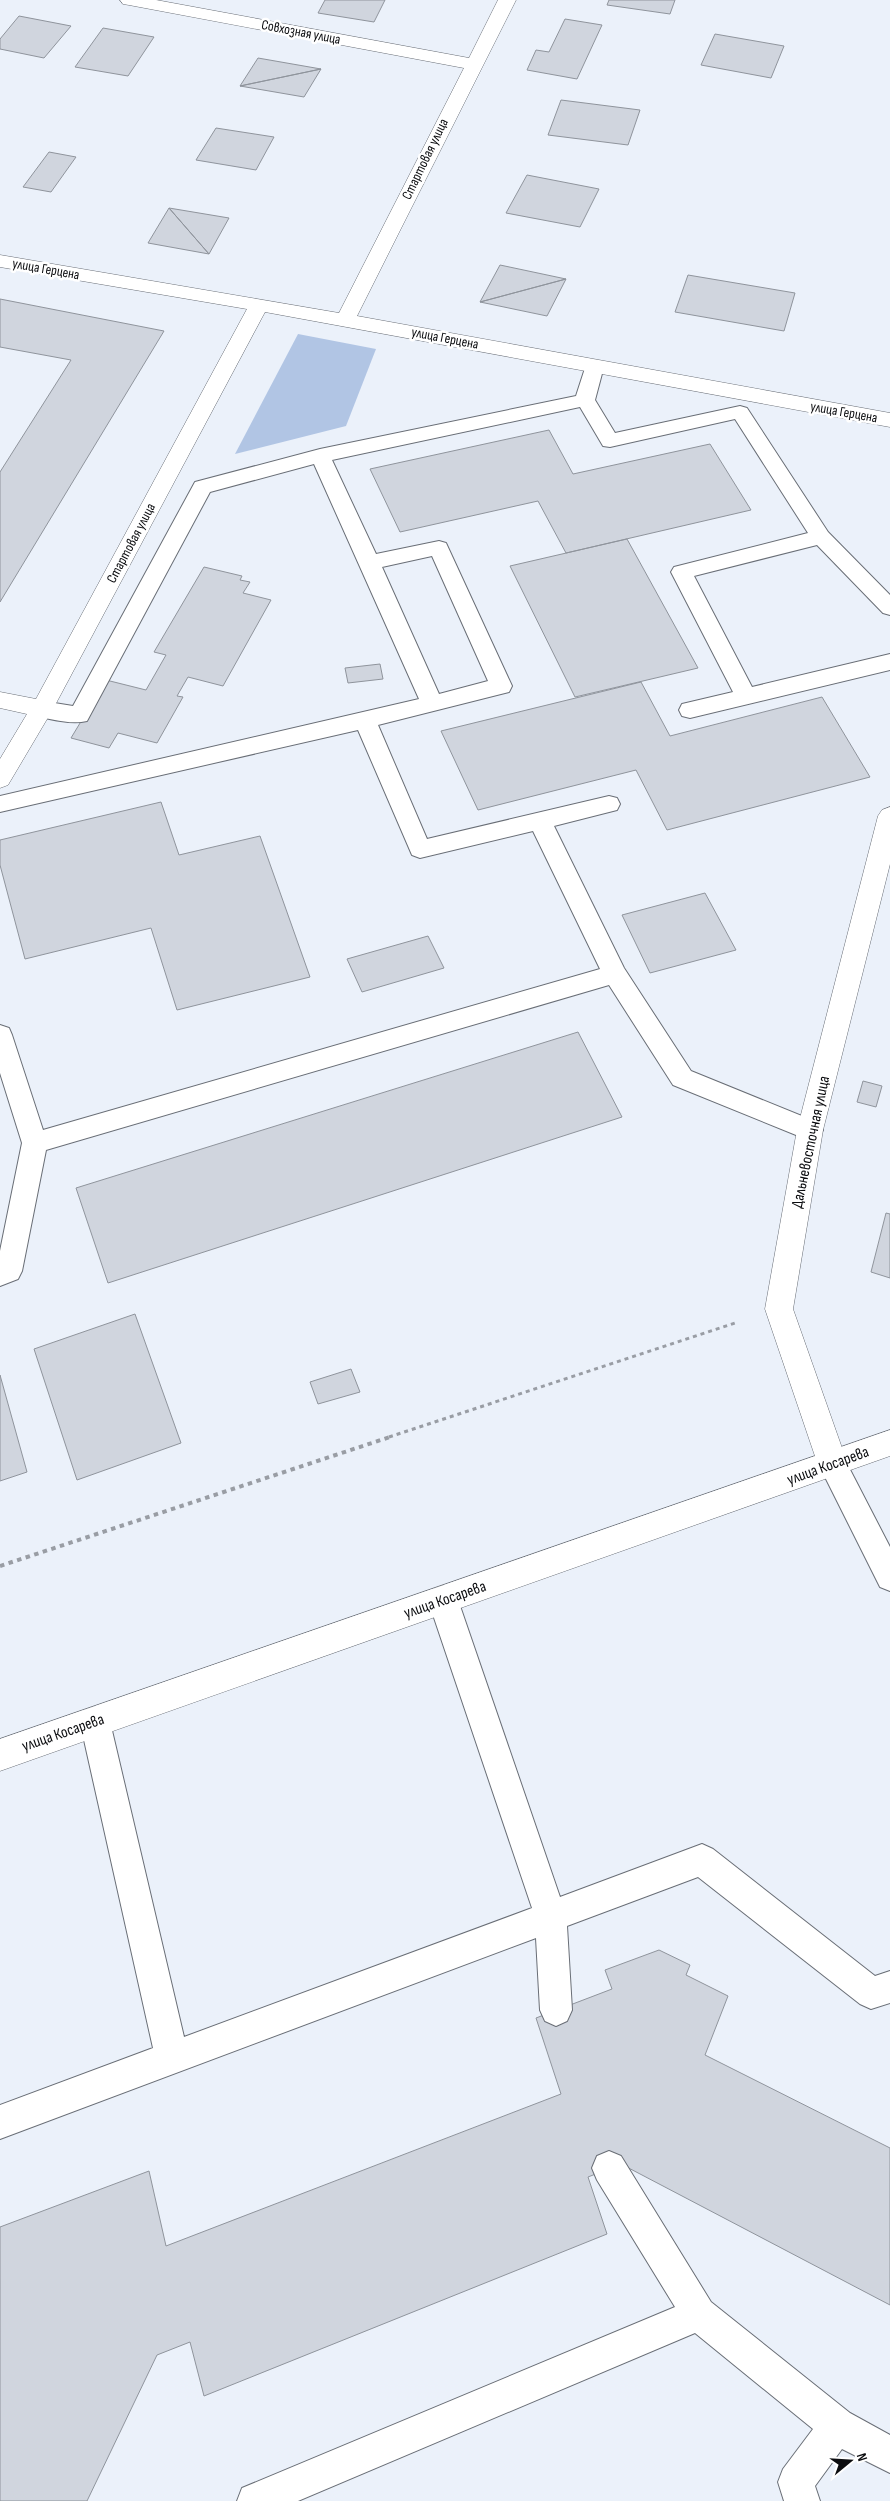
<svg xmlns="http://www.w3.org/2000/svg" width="890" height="2501" viewBox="0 0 890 2501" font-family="'Sofia Sans Condensed',sans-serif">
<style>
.green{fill:#b1c5e4}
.building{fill:#d0d5de;stroke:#8f949c}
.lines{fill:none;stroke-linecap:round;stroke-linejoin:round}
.service-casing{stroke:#696e76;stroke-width:2}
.minor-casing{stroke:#696e76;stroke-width:1}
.tertiary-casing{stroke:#696e76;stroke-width:1}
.path-far1{stroke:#999da4;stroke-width:3;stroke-dasharray:4 4;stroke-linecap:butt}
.path{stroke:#999da4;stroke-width:4;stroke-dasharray:4.5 4.5;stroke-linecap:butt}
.service{fill:#fff;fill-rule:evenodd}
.minor{fill:#fff;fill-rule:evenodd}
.tertiary{fill:#fff;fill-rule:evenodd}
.labels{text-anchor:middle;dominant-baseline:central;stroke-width:5;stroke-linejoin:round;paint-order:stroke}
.far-street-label{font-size:14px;fill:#0b0c0f;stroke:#fff}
.street-label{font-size:16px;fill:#0b0c0f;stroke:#fff}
</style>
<rect width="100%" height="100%" fill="#ebf1fa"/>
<path class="green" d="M 298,334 L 376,349 L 346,426 L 235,454 Z"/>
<path class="building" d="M 325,0 L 385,0 L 374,22 L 318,13 Z
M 609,0 L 675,0 L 670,14 L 607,5 Z
M 19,16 L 71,26 L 44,58 L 0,49 L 0,39 Z
M 565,19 L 602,25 L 577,79 L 527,70 L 536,50 L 549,52 Z
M 103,28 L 154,37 L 128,76 L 75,67 Z
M 715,34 L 784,46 L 771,78 L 701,65 Z
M 258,58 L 321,69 L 240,86 Z
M 321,69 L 304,97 L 240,86 Z
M 561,100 L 640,110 L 628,145 L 548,135 Z
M 216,128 L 274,137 L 256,170 L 196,160 Z
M 49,152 L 76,157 L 51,192 L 23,187 Z
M 527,175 L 599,189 L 580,227 L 506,213 Z
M 169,208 L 209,254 L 148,243 Z
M 169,208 L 229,218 L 209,254 Z
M 500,265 L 566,279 L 480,302 Z
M 688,275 L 795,293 L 784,331 L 675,312 Z
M 566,279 L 547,316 L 480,302 Z
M 0,299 L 164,331 L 0,602 L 0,472 L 71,360 L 0,347 Z
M 549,430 L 573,474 L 710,444 L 751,510 L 566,553 L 538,501 L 400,532 L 370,469 Z
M 627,539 L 698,668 L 575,697 L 510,566 Z
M 204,567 L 242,576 L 240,580 L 250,582 L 243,593 L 271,600 L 223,686 L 188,677 L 177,696 L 183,697 L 157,743 L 118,733 L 109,748 L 71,738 L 106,680 L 146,690 L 166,655 L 154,652 Z
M 380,664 L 383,679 L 348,683 L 345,668 Z
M 641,682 L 670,736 L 822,697 L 870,777 L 667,830 L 636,770 L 478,810 L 441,731 Z
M 161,802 L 179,855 L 260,836 L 310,977 L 177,1010 L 151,928 L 25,959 L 0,865 L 0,840 Z
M 705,893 L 736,950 L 650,973 L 622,915 Z
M 428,936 L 444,968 L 362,992 L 347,959 Z
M 578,1032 L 622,1117 L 108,1283 L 76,1188 Z
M 863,1081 L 882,1086 L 876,1107 L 857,1102 Z
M 886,1213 L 890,1214 L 890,1278 L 871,1272 Z
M 135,1314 L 181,1443 L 77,1480 L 34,1349 Z
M 351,1369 L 360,1392 L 318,1404 L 310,1382 Z
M 0,1375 L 27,1472 L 0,1481 Z
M 659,1950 L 690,1965 L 686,1975 L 728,1996 L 705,2055 L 890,2148 L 890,2305 L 621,2164 L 588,2177 L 607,2234 L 204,2396 L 190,2342 L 157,2355 L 87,2501 L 0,2501 L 0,2227 L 149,2171 L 166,2246 L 561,2094 L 536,2018 L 612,1989 L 605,1970 Z"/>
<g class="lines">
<g class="service-casing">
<path id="service" d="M 594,360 L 601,362 L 604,366 L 595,400 L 615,433 L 740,406 L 747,408 L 828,532 L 890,595 L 890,615 L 883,613 L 817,545 L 694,576 L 752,687 L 890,654 L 890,670 L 690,718 L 682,716 L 679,710 L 682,704 L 733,692 L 671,572 L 674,567 L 808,533 L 735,419 L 610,447 L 603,446 L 580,407 L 332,460 L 376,554 L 439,541 L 446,543 L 512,686 L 509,692 L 501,694 L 378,725 L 427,839 L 609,796 L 617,798 L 620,804 L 617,810 L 554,826 L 624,968 L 691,1071 L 819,1123 L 823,1130 L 819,1137 L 810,1141 L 801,1137 L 673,1085 L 609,985 L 46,1150 L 22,1271 L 18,1279 L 0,1286 L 0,1251 L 22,1143 L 0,1073 L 0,1025 L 9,1028 L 12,1035 L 43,1130 L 600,969 L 533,831 L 420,858 L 412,855 L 358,730 L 0,812 L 0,796 L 419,699 L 314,464 L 210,492 L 87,721 C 71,725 49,719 34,715 L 31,709 L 34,703 L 42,701 L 73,706 L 195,482 L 320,449 L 576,396 L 587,362 ZM 432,556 L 488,681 L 439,694 L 382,567 Z
M 833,1452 L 843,1456 L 890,1547 L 890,1591 L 880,1587 L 819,1465 L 823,1456 Z
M 443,1586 L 453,1590 L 458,1600 L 560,1897 L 702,1844 L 713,1849 L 875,1976 L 890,1971 L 890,2003 L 871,2009 L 860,2004 L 698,1877 L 567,1926 L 572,2010 L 567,2021 L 556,2026 L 545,2021 L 540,2010 L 536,1938 L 0,2139 L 0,2105 L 153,2048 L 80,1722 L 84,1711 L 95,1707 L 106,1711 L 110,1722 L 184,2037 L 532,1908 L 428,1600 L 433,1590 Z
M 609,2151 L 621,2156 L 711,2302 L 850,2413 L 890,2435 L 890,2473 L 842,2449 L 815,2486 L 820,2501 L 784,2501 L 778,2482 L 783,2469 L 813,2429 L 695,2333 L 298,2501 L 237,2501 L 242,2488 L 675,2307 L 597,2180 L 592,2168 L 597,2156 Z"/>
</g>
<g class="minor-casing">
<path id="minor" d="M 120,0 L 156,0 L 469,58 L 498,0 L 516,0 L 357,316 L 890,413 L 890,427 L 265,312 L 53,709 L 8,785 L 0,788 L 0,759 L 27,714 L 0,708 L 0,692 L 36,699 L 247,309 L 0,267 L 0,255 L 339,313 L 464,68 L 129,5 L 123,4 Z
M 890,807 L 890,864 L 823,1130 L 793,1309 L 848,1465 L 843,1475 L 833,1479 L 823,1475 L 818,1465 L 765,1309 L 797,1130 L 878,816 L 882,810 Z"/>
</g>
<g class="tertiary-casing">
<path id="tertiary" d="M 890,1430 L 890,1456 L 0,1771 L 0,1739 Z"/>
</g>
<path class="path-far1" d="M 389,1437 L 738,1322"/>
<path class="path" d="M 0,1566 L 393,1436"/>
<use href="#service" class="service"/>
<use href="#minor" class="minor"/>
<use href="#tertiary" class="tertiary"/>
</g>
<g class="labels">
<g class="far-street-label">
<text transform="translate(301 32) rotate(11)">Совхозная улица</text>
<text transform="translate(425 159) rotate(-64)">Стартовая улица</text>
<text transform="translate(46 269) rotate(10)">улица Герцена</text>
<text transform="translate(445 338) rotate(11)">улица Герцена</text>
<text transform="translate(844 412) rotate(10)">улица Герцена</text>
<text transform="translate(131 543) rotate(-62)">Стартовая улица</text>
</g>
<g class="street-label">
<text transform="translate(811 1142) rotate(-78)">Дальневосточная улица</text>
<text transform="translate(828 1466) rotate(-20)">улица Косарева</text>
<text transform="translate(445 1600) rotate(-19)">улица Косарева</text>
<text transform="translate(63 1733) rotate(-19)">улица Косарева</text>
</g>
</g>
<g transform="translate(850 2461) rotate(72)" stroke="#ffffff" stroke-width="4" paint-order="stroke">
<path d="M0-4L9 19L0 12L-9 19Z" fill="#0b0c0f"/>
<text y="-8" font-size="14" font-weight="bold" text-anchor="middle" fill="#0b0c0f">N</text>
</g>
</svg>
